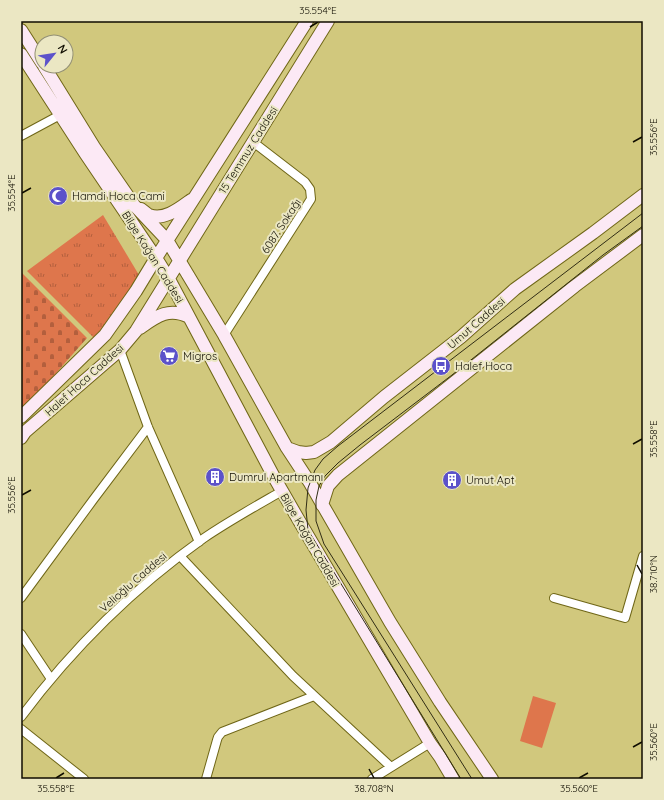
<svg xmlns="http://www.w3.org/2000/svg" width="664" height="800" viewBox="0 0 664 800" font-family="Quicksand,sans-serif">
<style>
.cemetery{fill:url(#cemetery-stones)}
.park{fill:url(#park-tufts)}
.garden{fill:#de764c}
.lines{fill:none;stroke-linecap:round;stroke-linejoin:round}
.street-casing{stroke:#6f6617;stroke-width:10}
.secondary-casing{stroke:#6f6617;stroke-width:14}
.street{stroke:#fff;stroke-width:8}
.secondary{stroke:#fce9f5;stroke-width:12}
.tram{stroke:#312d15;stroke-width:1}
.ticks{fill:none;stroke:#100d00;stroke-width:1.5}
.labels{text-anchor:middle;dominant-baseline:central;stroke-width:4;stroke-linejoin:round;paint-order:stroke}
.street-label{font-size:11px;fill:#100d00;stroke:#ebe7c3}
.poi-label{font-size:11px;fill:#100d00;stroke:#ebe7c3;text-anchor:start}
.neatline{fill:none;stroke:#100d00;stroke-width:1.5}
.ticks-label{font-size:10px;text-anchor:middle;fill:#100d00}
</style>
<defs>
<pattern id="cemetery-stones" width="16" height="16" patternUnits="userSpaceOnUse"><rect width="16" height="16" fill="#de764c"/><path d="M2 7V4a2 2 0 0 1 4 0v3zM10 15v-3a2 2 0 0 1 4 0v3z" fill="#b35f3d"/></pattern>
<pattern id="park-tufts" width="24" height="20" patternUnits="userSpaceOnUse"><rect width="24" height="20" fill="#de764c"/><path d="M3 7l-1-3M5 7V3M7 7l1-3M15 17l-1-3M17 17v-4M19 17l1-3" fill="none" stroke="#b35f3d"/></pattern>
</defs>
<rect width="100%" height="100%" fill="#d1c87d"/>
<path class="cemetery" d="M 21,272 L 87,338 L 21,413 Z"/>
<path class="park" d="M 103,215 L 139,275 L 125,302 L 96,340 L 27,271 Z"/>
<path class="garden" d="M 533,696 L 556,703 L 542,748 L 520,741 Z"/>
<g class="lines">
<g class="street-casing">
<path id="street" d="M 21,136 L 60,115
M 224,335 L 311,199 L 310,189 L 305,182 L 253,142
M 120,350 L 148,427 L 199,542
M 180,556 L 293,676 L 391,767
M 21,598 L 93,500 L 148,427
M 554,598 L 625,618 L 643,556
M 21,634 L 51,679
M 21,717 C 72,649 135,587 204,538 C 229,521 256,506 282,491
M 21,729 L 84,779
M 206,779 L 217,740 L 218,737 L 222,732 L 314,696
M 372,779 L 430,743"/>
</g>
<g class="secondary-casing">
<path id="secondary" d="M 21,30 L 42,63
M 21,54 L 85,153 L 156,258 L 169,279 L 274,477 L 301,524 L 430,743 L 440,757 L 453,779
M 44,66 L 94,147 L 134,205 L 167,240 L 224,335 L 287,448 L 310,483 L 390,622 L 440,702 L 492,779
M 141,209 C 144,211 147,214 149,215 C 164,221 180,208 191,200
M 140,328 C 157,316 169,307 189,317
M 21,417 L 105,335 L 136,291 L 156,258 L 307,21
M 21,438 L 25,432 L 120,350 L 136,331 L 180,260 L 328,21
M 287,448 L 298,452 L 306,453 L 314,452 L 331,442 L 384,397 L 461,337 L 515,289 L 593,233 L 643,195
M 322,505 L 328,486 L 338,475 L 575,286 L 643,235"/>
</g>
<use href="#street" class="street"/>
<use href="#secondary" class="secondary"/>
<path class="tram" d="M 461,779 L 308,530 L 306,510 L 308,488 L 315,470 L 323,459 L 338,446 L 643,213
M 472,779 L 324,544 L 316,521 L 316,500 L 319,486 L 325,476 L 338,463 L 360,445 L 452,375 L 603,255 L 643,226"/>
</g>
<path class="ticks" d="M 310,27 L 318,22M 633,142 L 642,137M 22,193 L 31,188M 633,444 L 642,439M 22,495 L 31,490M 637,565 L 642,574M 633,747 L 642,742M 369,769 L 374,778M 56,778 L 64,773M 579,778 L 588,773"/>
<defs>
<g id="mosque-disc" transform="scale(1)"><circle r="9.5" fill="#5c52ca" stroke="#ebe7c3"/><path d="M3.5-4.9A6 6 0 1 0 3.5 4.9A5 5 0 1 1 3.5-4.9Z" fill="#fff"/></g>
<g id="supermarket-disc" transform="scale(1)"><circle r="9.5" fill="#5c52ca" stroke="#ebe7c3"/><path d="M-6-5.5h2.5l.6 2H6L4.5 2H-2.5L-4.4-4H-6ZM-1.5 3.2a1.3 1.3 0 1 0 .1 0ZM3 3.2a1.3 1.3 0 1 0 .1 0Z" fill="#fff"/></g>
<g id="bus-disc" transform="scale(1)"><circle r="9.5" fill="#5c52ca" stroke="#ebe7c3"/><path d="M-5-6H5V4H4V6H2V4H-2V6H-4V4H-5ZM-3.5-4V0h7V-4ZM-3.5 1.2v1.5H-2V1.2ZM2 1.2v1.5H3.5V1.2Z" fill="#fff"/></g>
<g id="building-disc" transform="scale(1)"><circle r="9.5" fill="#5c52ca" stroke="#ebe7c3"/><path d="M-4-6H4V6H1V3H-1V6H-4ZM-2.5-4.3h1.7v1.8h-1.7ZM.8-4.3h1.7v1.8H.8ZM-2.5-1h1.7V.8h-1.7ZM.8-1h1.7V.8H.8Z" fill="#fff"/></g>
</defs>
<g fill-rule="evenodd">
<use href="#mosque-disc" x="58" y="196"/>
<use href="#supermarket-disc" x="169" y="356"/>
<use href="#bus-disc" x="441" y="366"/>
<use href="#building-disc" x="215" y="477"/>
<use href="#building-disc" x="452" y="480"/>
</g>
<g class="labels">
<g class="street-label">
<text transform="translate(248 150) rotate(-58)">15 Temmuz Caddesi</text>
<text transform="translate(281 226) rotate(-57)">6087. Sokağı</text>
<text transform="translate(153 257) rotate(58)">Bilge Kağan Caddesi</text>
<text transform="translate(476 323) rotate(-41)">Umut Caddesi</text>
<text transform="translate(84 380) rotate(-42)">Halef Hoca Caddesi</text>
<text transform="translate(310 540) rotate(60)">Bilge Kağan Caddesi</text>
<text transform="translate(133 582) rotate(-41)">Velioğlu Caddesi</text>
</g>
<g class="poi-label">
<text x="72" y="196">Hamdi Hoca Cami</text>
<text x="183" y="356">Migros</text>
<text x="455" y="366">Halef Hoca</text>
<text x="229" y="477">Dumrul Apartmanı</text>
<text x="466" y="480">Umut Apt</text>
</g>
</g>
<rect width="664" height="800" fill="none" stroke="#ebe7c3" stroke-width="44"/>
<g transform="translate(54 54) rotate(60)"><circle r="19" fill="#ebe7c3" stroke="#939075"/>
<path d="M0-3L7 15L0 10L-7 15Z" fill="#5c52ca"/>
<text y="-6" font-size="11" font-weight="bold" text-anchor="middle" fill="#100d00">N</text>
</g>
<rect x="22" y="22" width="620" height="756" class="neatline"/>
<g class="ticks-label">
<text x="318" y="14">35.554°E</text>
<text transform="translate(653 137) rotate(-90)" y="4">35.556°E</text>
<text transform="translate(11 193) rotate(-90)" y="4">35.554°E</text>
<text transform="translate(653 439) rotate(-90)" y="4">35.558°E</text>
<text transform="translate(11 495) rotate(-90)" y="4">35.556°E</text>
<text transform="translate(653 574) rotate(-90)" y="4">38.710°N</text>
<text transform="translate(653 742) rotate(-90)" y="4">35.560°E</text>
<text x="56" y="792">35.558°E</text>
<text x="374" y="792">38.708°N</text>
<text x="579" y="792">35.560°E</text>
</g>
</svg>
